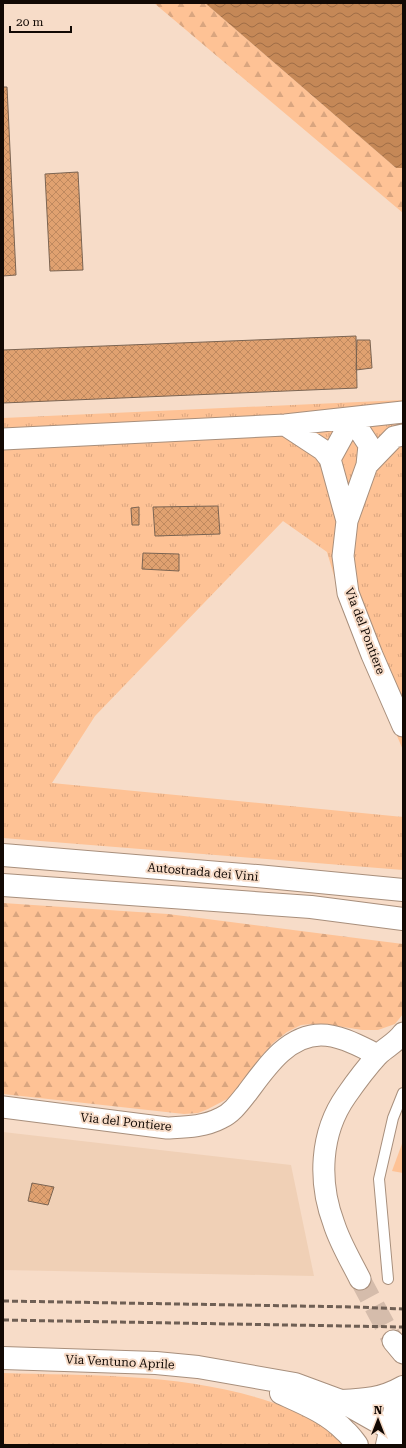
<svg xmlns="http://www.w3.org/2000/svg" width="406" height="1448" viewBox="0 0 406 1448" font-family="'Roboto Serif',serif">
<style>
.built{fill:#f0d0b6}
.grass{fill:url(#grass-tufts)}
.forest{fill:url(#forest-firs)}
.pitch{fill:#fec295}
.water{fill:url(#water-waves)}
.building{fill:url(#building-cross-hatch);stroke:#7b6452}
.lines{fill:none;stroke-linecap:round;stroke-linejoin:round}
.street-tunnel{stroke:#d5bcab;stroke-width:21;stroke-dasharray:21 10;stroke-linecap:butt}
.lane-casing{stroke:#a88f7c;stroke-width:12}
.street-casing{stroke:#a88f7c;stroke-width:23}
.primary-casing{stroke:#a88f7c;stroke-width:24}
.highway-casing{stroke:#a88f7c;stroke-width:24}
.lane{stroke:#fff;stroke-width:10}
.street{stroke:#fff;stroke-width:21}
.primary{stroke:#fff;stroke-width:22}
.highway{stroke:#fff;stroke-width:22}
.rail{stroke:#6f5f54;stroke-width:3;stroke-dasharray:6 3;stroke-linecap:butt}
.labels{text-anchor:middle;dominant-baseline:central;stroke-width:4;stroke-linejoin:round;paint-order:stroke}
.street-label{font-size:12px;fill:#120904;stroke:#f7dcc8}
</style>
<defs>
<pattern id="grass-tufts" width="24" height="20" patternUnits="userSpaceOnUse"><rect width="24" height="20" fill="#fec295"/><path d="M3 7l-1-3M5 7V3M7 7l1-3M15 17l-1-3M17 17v-4M19 17l1-3" fill="none" stroke="#d9a57f"/></pattern>
<pattern id="forest-firs" width="22" height="20" patternUnits="userSpaceOnUse"><rect width="22" height="20" fill="#fec295"/><path d="M5 1l3.5 6h-7zM16 11l3.5 6h-7z" fill="#d9a57f"/></pattern>
<pattern id="water-waves" width="16" height="10" patternUnits="userSpaceOnUse"><rect width="16" height="10" fill="#c58857"/><path d="M0 5q4-4 8 0t8 0" fill="none" stroke="#9f6d46"/></pattern>
<pattern id="building-cross-hatch" width="8" height="8" patternUnits="userSpaceOnUse"><rect width="8" height="8" fill="#e0a170"/><path d="M0 0l8 8M0 8l8-8" fill="none" stroke="#bf895f"/></pattern>
</defs>
<rect width="100%" height="100%" fill="#f7dcc8"/>
<path class="built" d="M 3,1132 L 291,1165 L 314,1276 L 3,1270 Z"/>
<path class="grass" d="M 403,400 L 403,750 L 346,616 L 327,552 L 283,521 L 95,716 L 52,783 L 403,817 L 403,870 L 3,838 L 3,418 Z
M 3,1373 C 93,1376 185,1373 271,1402 C 289,1408 306,1414 322,1424 C 330,1429 337,1438 344,1445 L 3,1445 Z"/>
<path class="forest" d="M 154,3 L 205,3 L 396,168 L 403,168 L 403,213 Z
M 3,903 L 168,914 L 403,944 L 403,1014 L 395,1024 L 378,1030 L 362,1030 L 325,1024 L 312,1024 L 301,1025 L 287,1032 L 273,1043 L 258,1060 L 244,1083 L 229,1098 L 208,1109 L 198,1113 L 184,1114 L 3,1094 Z"/>
<path class="pitch" d="M 403,1141 L 403,1173 L 392,1171 Z"/>
<path class="water" d="M 205,3 L 403,3 L 403,168 L 396,168 Z"/>
<path class="building" d="M 3,87 L 7,87 L 16,275 L 3,276 Z
M 78,172 L 83,270 L 50,271 L 45,174 Z
M 356,336 L 357,388 L 3,403 L 3,350 Z
M 357,340 L 370,340 L 372,368 L 356,370 Z
M 218,506 L 220,534 L 155,536 L 153,507 Z
M 139,507 L 139,525 L 132,525 L 131,508 Z
M 143,553 L 179,554 L 179,571 L 142,569 Z
M 32,1183 L 54,1187 L 48,1205 L 28,1201 Z"/>
<g class="lines">
<path class="street-tunnel" d="M 360,1279 L 393,1341"/>
<g class="lane-casing">
<path id="lane" d="M 388,1279 L 379,1179 L 393,1118 L 403,1093"/>
</g>
<g class="street-casing">
<path id="street" d="M 285,425 L 323,450 L 330,459 L 347,521
M 403,435 L 394,437 L 367,465 L 347,521 L 343,556 L 348,593 L 372,655 L 403,726
M 3,439 L 285,425 L 403,412
M 330,459 L 352,419 L 369,445 L 367,465
M 3,1107 L 167,1128 C 185,1127 204,1127 221,1118 C 232,1113 239,1103 247,1093 C 265,1069 287,1035 321,1035 C 341,1035 361,1047 378,1055
M 360,1279 C 351,1261 340,1243 334,1224 C 318,1182 320,1133 346,1096 C 355,1083 367,1067 378,1055 C 386,1047 396,1043 403,1033
M 393,1341 L 403,1353"/>
</g>
<g class="primary-casing">
<path id="primary" d="M 3,1358 L 156,1363 L 198,1367 L 295,1384 L 341,1401 L 403,1436
M 281,1393 C 303,1403 328,1413 345,1431 C 350,1435 353,1440 357,1445
M 341,1401 C 365,1400 382,1399 403,1387
M 387,1445 L 397,1400 L 403,1387"/>
</g>
<g class="highway-casing">
<path id="highway" d="M 3,855 L 257,876 L 403,890
M 3,885 L 311,907 L 403,919"/>
</g>
<use href="#lane" class="lane"/>
<use href="#street" class="street"/>
<use href="#primary" class="primary"/>
<use href="#highway" class="highway"/>
<path class="rail" d="M 3,1301 L 357,1307 L 403,1309
M 3,1320 L 403,1327"/>
</g>
<g class="labels">
<g class="street-label">
<text transform="translate(365 631) rotate(69)">Via del Pontiere</text>
<text transform="translate(203 872) rotate(5)">Autostrada dei Vini</text>
<text transform="translate(126 1122) rotate(6)">Via del Pontiere</text>
<text transform="translate(120 1362) rotate(3)">Via Ventuno Aprile</text>
</g>
</g>
<rect width="406" height="1448" fill="none" stroke="#120904" stroke-width="8"/>
<g transform="translate(378 1420)" stroke="#f7dcc8" stroke-width="3" paint-order="stroke">
<path d="M0-3L7 15L0 10L-7 15Z" fill="#120904"/>
<text y="-6" font-size="11" font-weight="bold" text-anchor="middle" fill="#120904">N</text>
</g>
<path d="M10 26v6h61v-6" fill="none" stroke="#120904" stroke-width="2"/>
<text x="16" y="26" font-size="12" fill="#120904" stroke="#f7dcc8" stroke-width="3" paint-order="stroke">20 m</text>
</svg>
